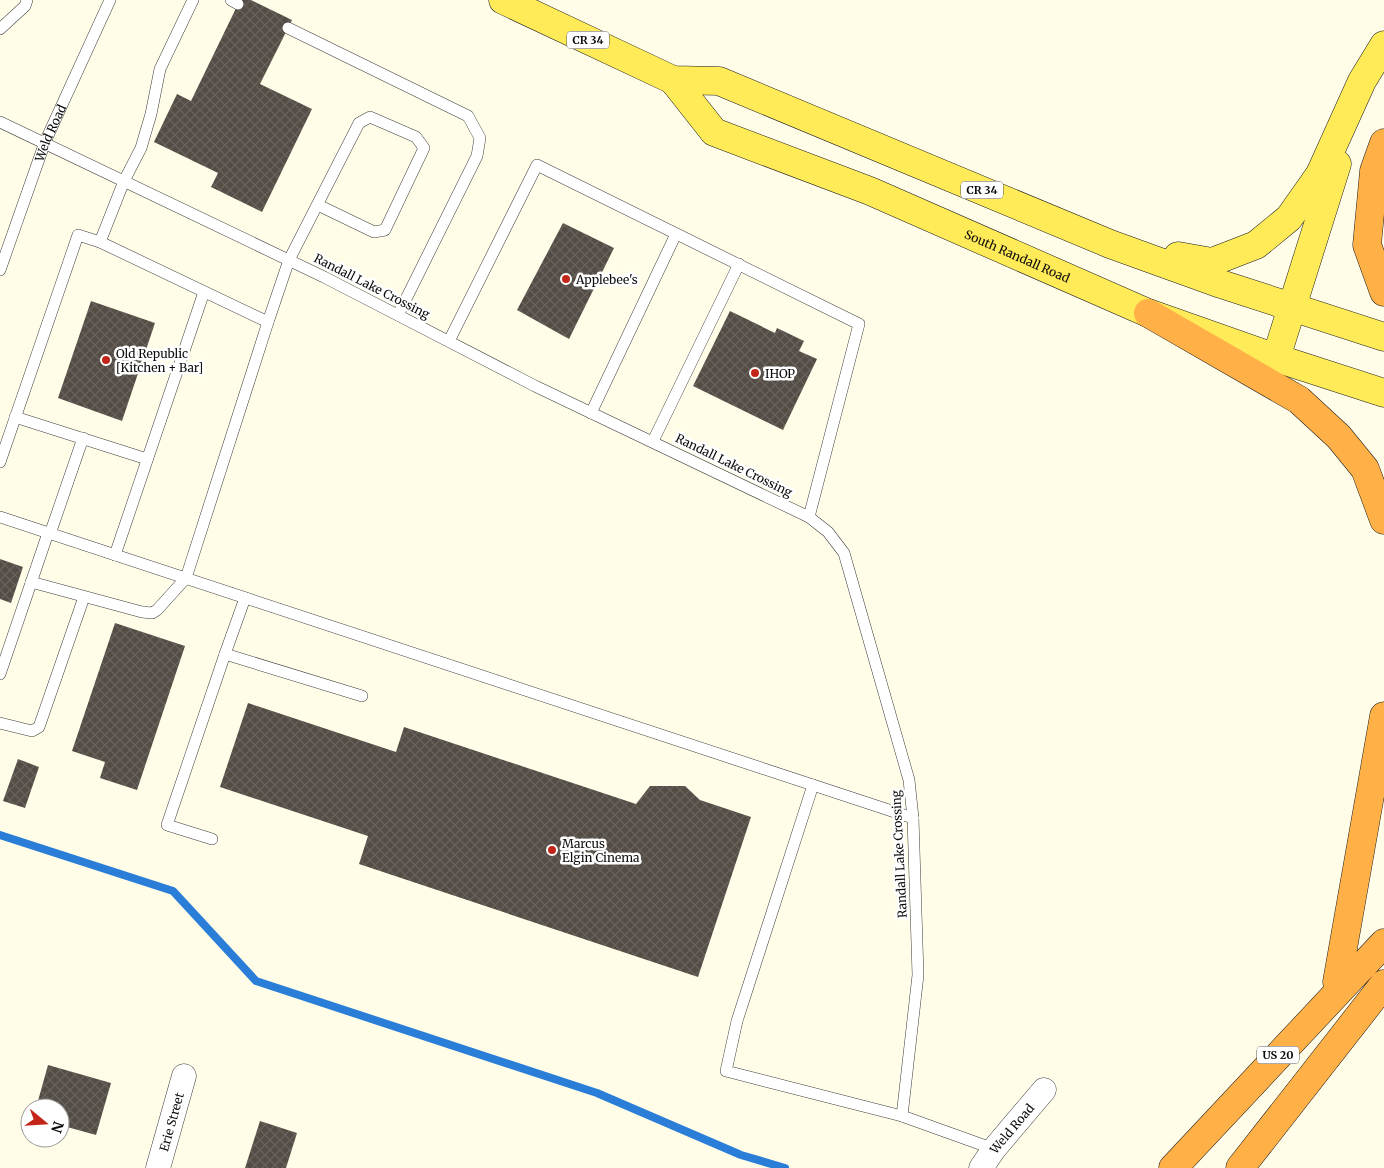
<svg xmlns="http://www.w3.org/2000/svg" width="1384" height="1168" viewBox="0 0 1384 1168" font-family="Merriweather,serif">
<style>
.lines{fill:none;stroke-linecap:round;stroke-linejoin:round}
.stream{stroke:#2a7ed8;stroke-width:8}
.building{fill:url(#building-cross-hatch)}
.lane-casing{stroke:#3e3e3e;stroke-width:12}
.street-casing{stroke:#3e3e3e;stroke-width:25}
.primary-casing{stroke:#1c1c1c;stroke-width:29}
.highway-casing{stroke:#1c1c1c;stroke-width:29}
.lane{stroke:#fff;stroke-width:11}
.street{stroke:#fff;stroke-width:24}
.primary{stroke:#ffea58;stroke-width:28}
.highway{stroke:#ffb046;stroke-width:28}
.poi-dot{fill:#c42519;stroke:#fff;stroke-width:2}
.labels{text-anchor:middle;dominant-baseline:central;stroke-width:5;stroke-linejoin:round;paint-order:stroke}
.shield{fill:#fff;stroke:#545454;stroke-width:1}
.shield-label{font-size:11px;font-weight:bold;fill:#0b0b0b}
.street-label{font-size:12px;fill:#0b0b0b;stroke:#fff}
.poi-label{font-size:12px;fill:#0b0b0b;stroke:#fff;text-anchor:start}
</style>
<defs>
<pattern id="building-cross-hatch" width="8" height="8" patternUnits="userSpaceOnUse" patternTransform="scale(1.25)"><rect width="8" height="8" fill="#544d46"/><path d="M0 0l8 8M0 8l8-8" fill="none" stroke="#68625c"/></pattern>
</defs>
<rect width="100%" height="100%" fill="#fffde8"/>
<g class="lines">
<path class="stream" d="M 0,835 L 173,891 L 256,981 L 597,1093 L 741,1155 L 785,1168"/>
</g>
<path class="building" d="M 240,0 L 251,0 L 292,20 L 260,84 L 312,109 L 262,212 L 211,187 L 218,173 L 154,142 L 177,94 L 191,101 Z
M 563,223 L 614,248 L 569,339 L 517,310 Z
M 91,301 L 155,323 L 122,421 L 58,398 Z
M 730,311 L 775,333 L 777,328 L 804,341 L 799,351 L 817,359 L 783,430 L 693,386 Z
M 0,559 L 23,567 L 11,603 L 0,599 Z
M 115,623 L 185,646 L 137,790 L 100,778 L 105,762 L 72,751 Z
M 248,703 L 396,752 L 404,727 L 636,804 L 650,786 L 685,786 L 700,800 L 751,817 L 698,977 L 359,864 L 368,836 L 220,787 Z
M 18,759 L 39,767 L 25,808 L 3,801 Z
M 48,1065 L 111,1083 L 96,1135 L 60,1125 L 60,1108 L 36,1108 Z
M 260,1121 L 297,1133 L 286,1168 L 245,1168 Z"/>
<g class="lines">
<g class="lane-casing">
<g id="lane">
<path d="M 193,0 L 160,69 L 151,114 L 141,148 L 124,181 L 100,242 L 268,322 L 289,260 L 359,123 L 370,117 L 416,137 L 424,148 L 385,230 L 374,232 L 318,205"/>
<path d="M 231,0 L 238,4"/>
<path d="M 288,28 L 468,116 L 480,138 L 477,156 L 398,315"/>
<path d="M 0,29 L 25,6 L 27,0"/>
<path d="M 0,122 L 324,277 L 535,386 L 809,517 L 828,532 L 844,553 L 909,780 L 913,818 L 918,975 L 902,1116 L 994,1149"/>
<path id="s1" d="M 0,270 L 45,142 L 110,0"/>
<path d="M 449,341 L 537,165 L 859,324 L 809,517"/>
<path d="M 591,413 L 676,234"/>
<path d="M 15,417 L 147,459"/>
<path d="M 653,441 L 739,264"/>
<path d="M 0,462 L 78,235 L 100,242"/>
<path d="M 0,517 L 913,818"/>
<path d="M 50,534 L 83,438"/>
<path d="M 115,555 L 204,292"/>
<path d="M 31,582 L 142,612 L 152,613 L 157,610 L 186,578 L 268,322"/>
<path d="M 245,598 L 225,654 L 362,696"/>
<path d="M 0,674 L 48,533"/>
<path d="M 0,723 L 32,731 L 39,727 L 84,597"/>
<path d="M 813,785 L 737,1021 L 726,1071 L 902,1116"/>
<path d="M 212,839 L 167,825 L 225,654"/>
</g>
</g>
<g class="street-casing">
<g id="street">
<path id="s2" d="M 158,1168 L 184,1076"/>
<path id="s3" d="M 981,1168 L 994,1149 L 1044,1090"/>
</g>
</g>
<g class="primary-casing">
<g id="primary">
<path d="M 503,0 L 673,80 L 719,81 L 1110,244 L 1221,284 L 1384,337"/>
<path id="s4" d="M 673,80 L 714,132 L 870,191 L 1148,313 L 1276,358 L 1384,393"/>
<path d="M 1178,256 L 1212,262 L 1256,245 L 1289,218 L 1320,174 L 1362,81 L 1384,45"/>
<path d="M 1276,358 L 1337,164"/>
</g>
</g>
<g class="highway-casing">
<path id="highway" d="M 1384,143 L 1374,171 L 1367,245 L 1384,292
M 1148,313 L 1299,400 L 1339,437 L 1365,469 L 1384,520
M 1337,982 L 1384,716
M 1173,1168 L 1384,943
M 1240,1168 L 1384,984"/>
</g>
<use href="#lane" class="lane"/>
<use href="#street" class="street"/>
<use href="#primary" class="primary"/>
<use href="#highway" class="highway"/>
</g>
<g class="poi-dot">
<circle cx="566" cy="279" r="5"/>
<circle cx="106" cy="360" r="5"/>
<circle cx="755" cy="373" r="5"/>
<circle cx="552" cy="850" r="5"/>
</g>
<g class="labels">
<g class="shield">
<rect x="567" y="31.5" width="42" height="17" rx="4"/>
<rect x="961" y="181.5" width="42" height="17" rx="4"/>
<rect x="1257" y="1046.5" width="42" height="17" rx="4"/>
</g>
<g class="shield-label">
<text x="588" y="40">CR 34</text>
<text x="982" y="190">CR 34</text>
<text x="1278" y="1055">US 20</text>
</g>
<g class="street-label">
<text stroke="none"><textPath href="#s1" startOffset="146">Weld Road</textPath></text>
<text stroke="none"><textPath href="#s4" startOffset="394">South Randall Road</textPath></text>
<text transform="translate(372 286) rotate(27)">Randall Lake Crossing</text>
<text transform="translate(734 465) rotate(26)">Randall Lake Crossing</text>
<text transform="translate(899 854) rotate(-93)">Randall Lake Crossing</text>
<text stroke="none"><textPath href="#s2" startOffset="48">Erie Street</textPath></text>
<text stroke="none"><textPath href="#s3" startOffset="50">Weld Road</textPath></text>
</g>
<g class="poi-label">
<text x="576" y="279">Applebee's</text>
<text x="116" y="353">Old Republic<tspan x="116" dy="14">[Kitchen + Bar]</tspan></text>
<text x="765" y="373">IHOP</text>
<text x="562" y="843">Marcus<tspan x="562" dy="14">Elgin Cinema</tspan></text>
</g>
</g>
<g transform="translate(45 1123) rotate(108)"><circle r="24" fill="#ffffff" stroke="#9d9d9d"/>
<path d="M0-4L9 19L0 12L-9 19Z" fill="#c42519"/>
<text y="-8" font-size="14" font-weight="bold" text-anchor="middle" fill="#0b0b0b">N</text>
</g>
</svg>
